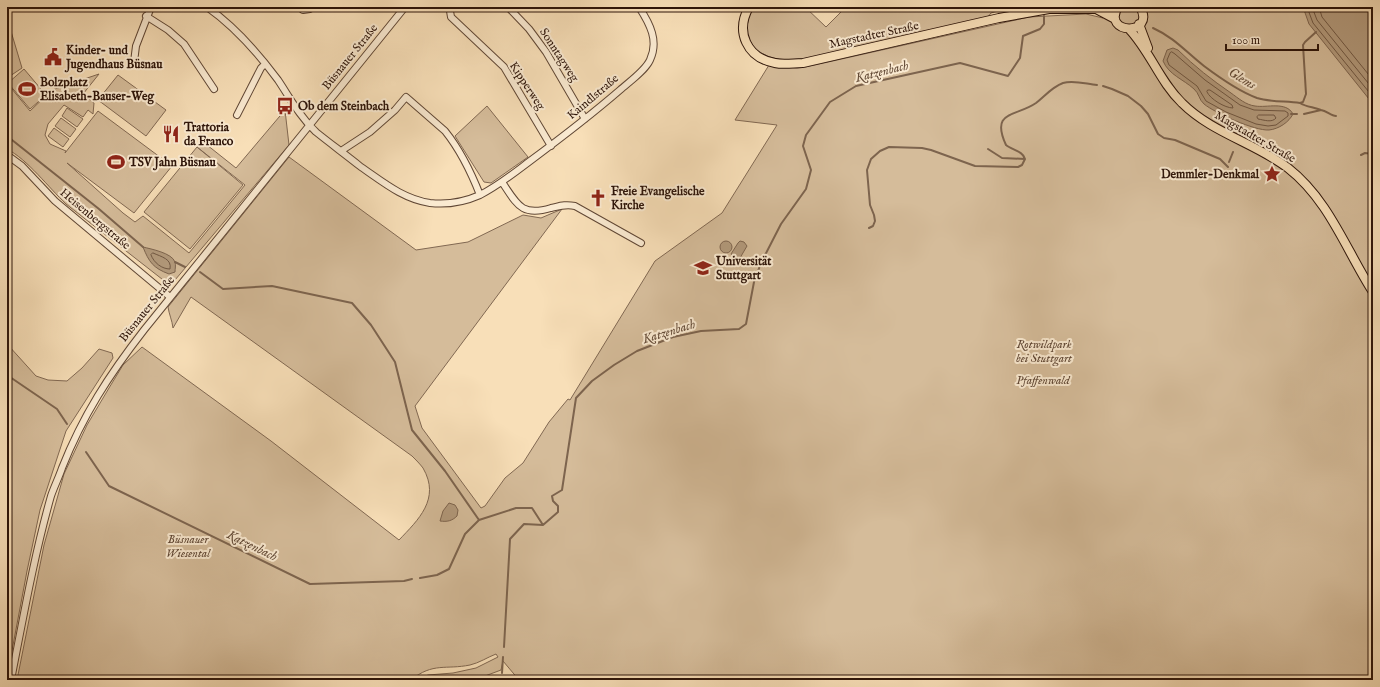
<svg xmlns="http://www.w3.org/2000/svg" width="1380" height="687" viewBox="0 0 1380 687" font-family="'IM FELL English',serif">
<style>
.green{fill:#d5bc9a;stroke:#816852}
.water{fill:#b39a7c;stroke:#7d644e}
.lines{fill:none;stroke-linecap:round;stroke-linejoin:round}
.shore{stroke:#705742;stroke-width:1}
.stream{stroke:#7d644e;stroke-width:2}
.minor-casing{stroke:#604735;stroke-width:8}
.major-casing{stroke:#2d1409;stroke-width:10}
.minor{stroke:#faead1;stroke-width:6}
.major{stroke:#f8dfb8;stroke-width:8}
.labels{text-anchor:middle;dominant-baseline:central;stroke-width:4;stroke-linejoin:round;paint-order:stroke}
.street-label{font-size:12px;fill:#2d1409;stroke:#faead1}
.poi-label{font-size:12px;font-weight:bold;fill:#2d1409;stroke:#faead1;text-anchor:start}
.park-label{font-size:12px;font-style:italic;fill:#5f4634;stroke:#faead1}
.water-label{font-size:13px;font-style:italic;fill:#634a37;stroke:#faead1}
</style>
<rect width="100%" height="100%" fill="#f8dfb8"/>
<filter id="stains"><feTurbulence type="fractalNoise" baseFrequency=".005" numOctaves="4"/><feColorMatrix values="0 0 0 0 .2 0 0 0 0 .09 0 0 0 0 .02 0 0 0 .5 -.17"/></filter>
<radialGradient id="worn" r=".72"><stop offset=".6" stop-color="#630" stop-opacity="0"/><stop offset="1" stop-color="#630" stop-opacity=".3"/></radialGradient>
<path class="green" d="M 754,7 L 805,7 L 826,27 L 846,7 L 1013,7 L 1004,11 L 1001,9 L 998,10 L 998,11 L 991,13 L 987,18 L 815,57 C 794,60 771,64 754,47 C 750,42 748,37 747,30 C 747,22 749,14 754,7 Z
M 1106,7 L 1373,7 L 1373,680 L 519,680 L 503,661 L 501,670 L 485,676 L 486,680 L 416,680 L 428,675 L 453,673 L 476,668 L 498,657 L 496,654 C 488,657 479,663 470,665 C 446,670 433,662 411,680 L 17,680 L 44,545 L 64,474 L 87,425 L 109,388 L 123,365 L 142,347 L 271,441 L 399,540 C 418,520 441,499 423,468 C 420,464 416,460 412,456 L 191,297 L 173,328 C 172,320 169,314 168,307 L 289,157 L 416,250 L 468,242 L 523,215 L 541,218 L 562,209 L 415,406 L 422,428 L 481,508 L 485,506 L 505,478 L 523,463 L 549,422 L 568,399 L 570,400 L 655,261 L 722,213 L 777,125 L 735,120 L 769,65 L 797,68 L 806,67 L 1029,17 L 1086,14 L 1103,18 Z
M 7,18 L 22,68 L 7,78 Z
M 24,69 L 46,95 L 30,109 L 8,83 Z
M 99,74 L 83,94 L 94,103 L 93,114 L 88,110 L 83,117 L 64,105 L 48,124 L 45,135 L 50,144 L 66,151 L 65,153 L 98,111 L 172,166 L 134,213 L 67,163 L 123,213 L 135,222 L 143,216 L 189,253 L 245,185 L 197,147 L 202,141 L 236,168 L 285,110 L 289,145 L 175,280 L 167,283 L 66,204 C 49,188 27,159 7,149 L 7,83 L 30,111 L 52,90 Z
M 118,75 L 166,110 L 146,136 L 98,100 Z
M 487,106 L 528,157 L 491,183 L 484,182 L 455,136 Z
M 67,108 L 83,119 L 77,127 L 62,116 Z
M 61,118 L 76,129 L 70,137 L 55,126 Z
M 54,128 L 69,139 L 63,147 L 48,136 Z
M 197,147 L 243,185 L 190,249 L 144,212 Z
M 8,345 L 36,376 L 48,380 L 67,381 L 82,368 L 99,349 L 112,353 L 113,358 L 66,431 L 40,510 L 27,571 L 7,677 Z"/>
<path class="water" d="M 1303,7 L 1373,7 L 1373,104 L 1309,24 Z
M 1173,48 L 1178,50 C 1194,66 1212,80 1231,93 C 1238,98 1246,105 1255,106 C 1267,108 1286,101 1293,114 C 1289,122 1279,129 1269,130 C 1255,131 1215,113 1204,104 C 1199,100 1199,93 1194,89 C 1183,79 1169,75 1163,61 L 1167,50 Z
M 740,241 L 744,242 L 747,246 L 740,258 L 736,260 L 731,254 L 738,243 Z
M720 247a6 6 0 1 1 12 0a6 6 0 1 1-12 0Z
M 143,247 C 151,249 172,253 175,262 C 176,265 175,269 175,272 L 169,274 C 153,268 149,262 143,247 Z
M 449,503 L 455,505 L 458,510 L 457,516 C 452,521 447,522 440,521 L 443,511 Z"/>
<g class="lines">
<path class="shore" d="M 1307,7 L 1313,23 L 1373,97
M 1312,7 L 1317,20 L 1373,89
M 1319,7 L 1322,17 L 1373,80
M 1172,52 L 1175,54 L 1205,80 L 1240,105 L 1254,110 L 1285,111 L 1288,113 L 1288,116 L 1276,125 L 1268,126 L 1256,124 L 1226,112 L 1206,101 L 1197,86 L 1169,65 L 1167,60 L 1170,53 Z
M 1208,90 L 1210,90 L 1232,105 L 1233,108 C 1225,108 1210,99 1207,92 Z
M 1259,115 L 1274,115 L 1276,118 C 1272,123 1264,120 1258,119 L 1257,117 Z
M 153,253 C 162,257 172,259 170,269 C 162,269 154,263 151,255 Z"/>
<path class="stream" d="M 1153,28 C 1175,38 1186,52 1204,66 C 1220,78 1238,91 1257,98 C 1270,102 1286,101 1300,103 C 1306,107 1314,107 1321,110 C 1327,111 1331,116 1336,116
M 1103,86 L 1112,89 L 1128,96 L 1141,106 L 1148,114 L 1158,134 L 1164,138 L 1175,140 L 1220,159 L 1228,167
M 1300,103 L 1303,102 L 1306,94 L 1303,45 L 1305,42 L 1316,32
M 1291,114 L 1297,114
M 1304,114 L 1321,110
M 7,136 L 99,209 L 143,247
M 988,149 L 1002,158 L 1025,159
M 1361,155 L 1365,153 L 1373,154
M 1229,162 L 1233,152
M 869,228 L 873,226 L 875,221 L 874,215 L 870,205 L 867,170 L 871,159 L 880,151 L 889,147 L 922,148 L 931,150 L 975,166 L 1018,167 L 1022,165 L 1025,159 C 1023,151 1012,150 1006,145 C 990,110 1016,117 1036,103 C 1045,96 1052,87 1063,83 C 1074,80 1086,84 1097,85
M 175,262 L 185,267
M 200,272 L 223,289 L 272,286 L 352,303 L 371,325 L 395,362 L 412,430 L 445,471 L 479,520
M 7,375 L 57,409 L 67,424
M 86,452 L 109,486 L 310,584 L 404,581 L 412,579
M 420,578 L 437,575 L 449,569 L 465,534 L 479,520 L 516,508 L 532,508 L 543,525 L 558,512 L 558,506 L 553,501 L 552,496 L 562,490 L 576,398 L 592,381 L 614,365 L 637,351 L 673,337 L 701,331 L 739,329 L 746,324 L 754,282 L 761,263 L 781,224 L 806,189 L 811,170 L 803,146 L 806,135 L 830,102 L 856,86 L 960,63 L 1008,76 L 1020,58 L 1023,36 L 1040,29 L 1044,24 L 1044,16
M 504,647 L 510,539 L 524,524 L 543,525
M 502,673 L 503,657"/>
<g class="minor-casing">
<path id="minor" d="M 207,7 C 234,26 258,53 278,80 C 290,98 300,117 316,132 C 331,144 346,155 361,167 C 383,182 403,199 430,203 C 447,205 464,202 480,195 C 498,186 514,173 530,161 C 561,138 591,115 620,90 C 629,82 645,71 650,60 C 659,41 650,24 639,7
M 299,7 L 303,10 L 310,9 L 312,7
M 452,7 L 450,11 L 451,17 L 504,67 L 551,146
M 508,7 L 529,29 L 546,52 L 585,119
M 146,16 L 168,30 L 184,44 L 214,89
M 134,62 L 136,46 L 151,7
M 237,115 L 261,68 L 265,64
M 341,151 L 370,132 L 395,110 L 406,97 L 445,131 C 461,151 471,172 480,195
M 7,155 L 22,166 L 55,201 L 170,297
M 502,182 C 517,204 521,217 551,208 C 560,206 565,204 575,206 L 641,243
M 11,680 C 23,619 34,556 51,496 C 54,487 59,477 62,468 C 83,415 109,375 144,330 L 405,7"/>
</g>
<g class="major-casing">
<path id="major" d="M 749,7 C 735,32 747,58 775,63 C 784,65 794,63 803,63 L 999,18 L 1049,9 L 1117,9
M 1118,7 C 1101,35 1157,36 1140,7
M 1098,10 L 1115,19
M 1139,24 L 1148,48
M 1129,29 C 1150,51 1160,82 1182,103 C 1212,133 1255,143 1288,168 C 1329,200 1346,250 1373,292"/>
</g>
<use href="#minor" class="minor"/>
<use href="#major" class="major"/>
</g>
<defs>
<g id="civic-bare" transform="scale(1.38)"><path d="M-.6-6.5H3V-4.5H.6V-3L4-1V1h2V6H-6V1h2V-1L-.6-3ZM-1.2 2.5V6h2.4V2.5Z" fill="#8f2418" stroke="#faead1" stroke-width="2.5" paint-order="stroke"/></g>
<g id="stadium-bare" transform="scale(1.38)"><path d="M0-5a6.5 5 0 1 0 0 10a6.5 5 0 1 0 0-10ZM-3.5-1.8h7v3.6h-7Z" fill="#8f2418" stroke="#faead1" stroke-width="2.5" paint-order="stroke"/></g>
<g id="bus-bare" transform="scale(1.38)"><path d="M-5-6H5V4H4V6H2V4H-2V6H-4V4H-5ZM-3.5-4V0h7V-4ZM-3.5 1.2v1.5H-2V1.2ZM2 1.2v1.5H3.5V1.2Z" fill="#8f2418" stroke="#faead1" stroke-width="2.5" paint-order="stroke"/></g>
<g id="restaurant-bare" transform="scale(1.38)"><path d="M-5-6h1v4h1v-4h1v4h1v-4h1v5L-1.5 .5V6h-2V.5L-5-1ZM5-6V6H3V1.5H1.5Q1.5-4 5-6Z" fill="#8f2418" stroke="#faead1" stroke-width="2.5" paint-order="stroke"/></g>
<g id="sight-bare" transform="scale(1.38)"><path d="M0-6L1.8-2.2L6-1.7L2.9 1.2L3.7 5.4L0 3.3L-3.7 5.4L-2.9 1.2L-6-1.7L-1.8-2.2Z" fill="#8f2418" stroke="#faead1" stroke-width="2.5" paint-order="stroke"/></g>
<g id="church-bare" transform="scale(1.38)"><path d="M-1.2-6h2.4v3.5h3.3v2.4h-3.3V6h-2.4V-.1h-3.3v-2.4h3.3Z" fill="#8f2418" stroke="#faead1" stroke-width="2.5" paint-order="stroke"/></g>
<g id="university-bare" transform="scale(1.38)"><path d="M0-5L7-2L0 1L-7-2ZM-4 1L0 2.5L4 1V4Q0 6-4 4Z" fill="#8f2418" stroke="#faead1" stroke-width="2.5" paint-order="stroke"/></g>
</defs>
<g fill-rule="evenodd">
<use href="#civic-bare" x="53" y="57"/>
<use href="#stadium-bare" x="27" y="89"/>
<use href="#bus-bare" x="285" y="106"/>
<use href="#restaurant-bare" x="171" y="134"/>
<use href="#stadium-bare" x="116" y="162"/>
<use href="#sight-bare" x="1272" y="174"/>
<use href="#church-bare" x="598" y="198"/>
<use href="#university-bare" x="703" y="268"/>
</g>
<g class="labels">
<g class="street-label">
<text transform="translate(874 35) rotate(-12)">Magstadter Straße</text>
<text transform="translate(559 55) rotate(57)">Sonntagweg</text>
<text transform="translate(350 57) rotate(-51)">Büsnauer Straße</text>
<text transform="translate(527 86) rotate(57)">Kipperweg</text>
<text transform="translate(593 97) rotate(-40)">Kaindlstraße</text>
<text transform="translate(1255 137) rotate(30)">Magstadter Straße</text>
<text transform="translate(95 219) rotate(40)">Heisenbergstraße</text>
<text transform="translate(147 309) rotate(-51)">Büsnauer Straße</text>
</g>
<g class="poi-label">
<text x="66" y="50">Kinder- und<tspan x="66" dy="14">Jugendhaus Büsnau</tspan></text>
<text x="40" y="82">Bolzplatz<tspan x="40" dy="14">Elisabeth-Bauser-Weg</tspan></text>
<text x="298" y="106">Ob dem Steinbach</text>
<text x="184" y="127">Trattoria<tspan x="184" dy="14">da Franco</tspan></text>
<text x="129" y="162">TSV Jahn Büsnau</text>
<text x="1259" y="174" text-anchor="end">Demmler-Denkmal</text>
<text x="611" y="191">Freie Evangelische<tspan x="611" dy="14">Kirche</tspan></text>
<text x="716" y="261">Universität<tspan x="716" dy="14">Stuttgart</tspan></text>
</g>
<g class="park-label">
<text x="1044" y="344">Rotwildpark<tspan x="1044" dy="14">bei Stuttgart</tspan></text>
<text x="1043" y="380">Pfaffenwald</text>
<text x="188" y="539">Büsnauer<tspan x="188" dy="14">Wiesental</tspan></text>
</g>
<g class="water-label">
<text transform="translate(882 72) rotate(-14)">Katzenbach</text>
<text transform="translate(1242 79) rotate(31)">Glems</text>
<text transform="translate(669 332) rotate(-17)">Katzenbach</text>
<text transform="translate(252 546) rotate(26)">Katzenbach</text>
</g>
</g>
<rect width="1380" height="687" fill="none" stroke="#f8dfb8" stroke-width="24"/>
<rect x="8" y="8" width="1364" height="671" fill="none" stroke="#2d1409" stroke-width="2"/>
<rect x="12" y="12" width="1356" height="663" fill="none" stroke="#2d1409"/>
<path d="M1226 44v6h92v-6" fill="none" stroke="#2d1409" stroke-width="2"/>
<text x="1232" y="44" font-size="12" fill="#2d1409" stroke="#faead1" stroke-width="3" paint-order="stroke">100 m</text>
<rect width="100%" height="100%" filter="url(#stains)"/>
<rect width="100%" height="100%" fill="url(#worn)"/>
</svg>
